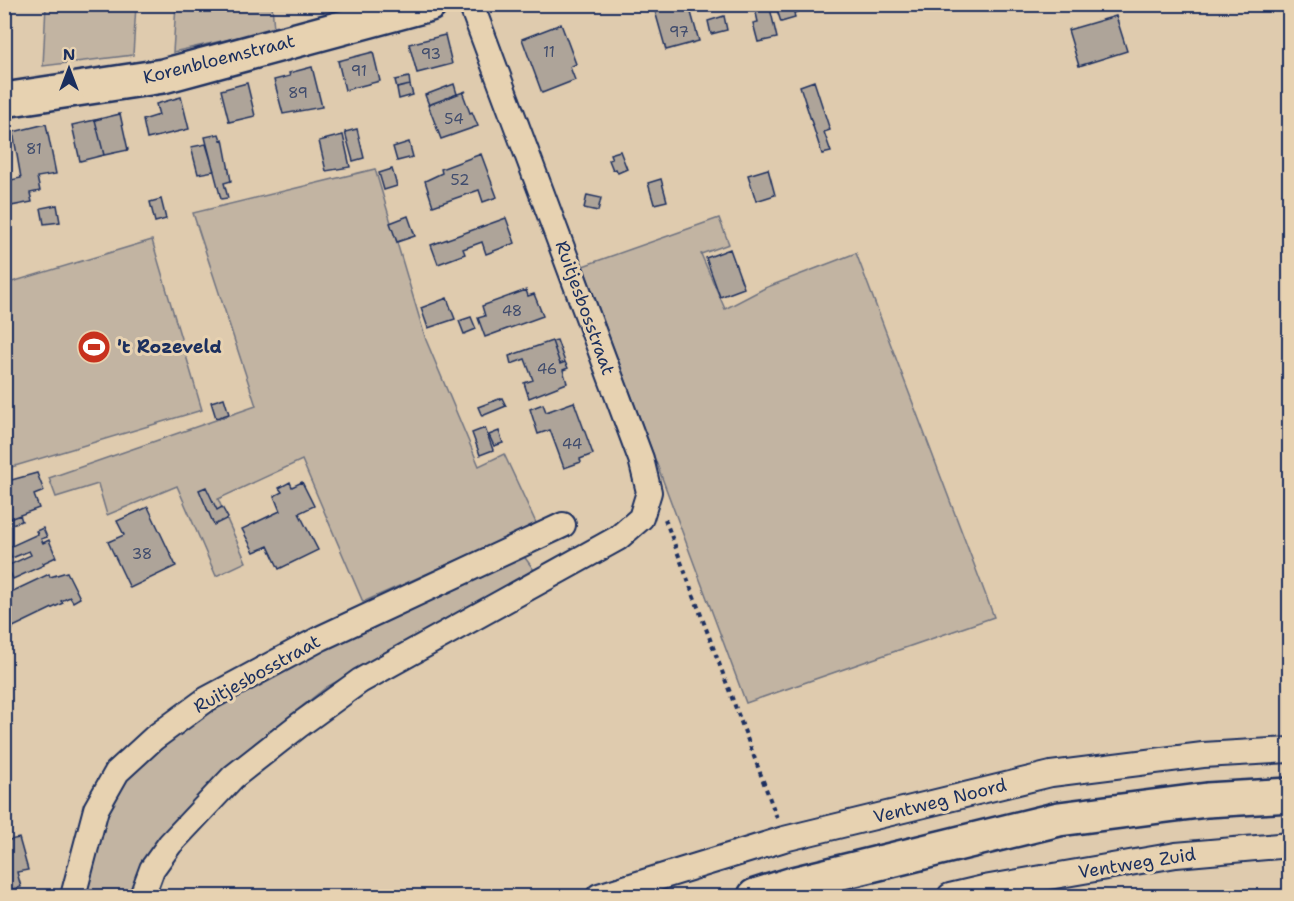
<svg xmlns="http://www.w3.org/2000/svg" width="1294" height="901" viewBox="0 0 1294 901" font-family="'Shantell Sans',sans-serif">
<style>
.green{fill:#c2b4a2;stroke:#6e7280;stroke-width:1.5}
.building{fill:#aea499;stroke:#1b2f5e;stroke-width:1.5}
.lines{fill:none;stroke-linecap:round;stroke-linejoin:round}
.street-casing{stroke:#1b2f5e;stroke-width:28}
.secondary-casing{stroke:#1b2f5e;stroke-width:38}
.highway-casing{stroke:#1b2f5e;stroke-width:38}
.path{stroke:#1b2f5e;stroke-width:4;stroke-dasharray:4.5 4.5;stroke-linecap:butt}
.street{stroke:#e7d2b1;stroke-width:24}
.secondary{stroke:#e7d2b1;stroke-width:33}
.highway{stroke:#e7d2b1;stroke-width:33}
.labels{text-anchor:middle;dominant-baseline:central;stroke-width:6;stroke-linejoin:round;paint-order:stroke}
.number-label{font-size:15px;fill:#404c6d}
.street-label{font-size:18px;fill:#1b2f5e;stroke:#e7d2b1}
.poi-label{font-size:18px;font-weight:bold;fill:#1b2f5e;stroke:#e7d2b1;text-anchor:start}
</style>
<rect width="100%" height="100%" fill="#dfcbae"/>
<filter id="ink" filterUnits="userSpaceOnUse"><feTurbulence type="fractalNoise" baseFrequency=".0167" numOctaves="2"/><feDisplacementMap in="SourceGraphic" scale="12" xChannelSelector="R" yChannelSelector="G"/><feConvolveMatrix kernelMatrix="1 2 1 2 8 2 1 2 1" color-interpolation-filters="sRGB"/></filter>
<g filter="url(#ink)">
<path class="green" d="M 46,5 L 136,5 L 133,55 L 43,66 Z
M 176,5 L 272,5 L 274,29 L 173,52 Z
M 375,169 L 426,340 L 479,466 L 504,454 L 537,525 L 363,602 L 302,460 L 218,499 L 246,562 L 216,576 L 177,486 L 107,515 L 98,484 L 56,497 L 49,478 L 256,406 L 193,213 Z
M 719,218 L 729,244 L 701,254 L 725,309 L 765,288 L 856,253 L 994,617 L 746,703 L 583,266 Z
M 152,240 L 202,410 L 5,469 L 5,284 Z
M 523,555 L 534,570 L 327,687 L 255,743 L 194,803 L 147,858 L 128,896 L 81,896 L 107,801 L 135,763 L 202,709 L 350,633 Z"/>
<path class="building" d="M 653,4 L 681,4 L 683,11 L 690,9 L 699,41 L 666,50 Z
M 754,4 L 769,4 L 777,38 L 758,42 L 753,23 L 758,22 Z
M 775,4 L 821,4 L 794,13 L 795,18 L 781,22 Z
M 724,16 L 727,30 L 711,34 L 708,21 Z
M 1116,16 L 1127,51 L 1079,66 L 1068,30 Z
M 561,24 L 576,64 L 570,67 L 575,80 L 542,93 L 522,39 Z
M 445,35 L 452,64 L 417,73 L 409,44 Z
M 373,52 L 380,81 L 345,90 L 338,61 Z
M 312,67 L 322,107 L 283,114 L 274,80 L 290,76 L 289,73 Z
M 409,77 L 410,85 L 397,88 L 395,80 Z
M 814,81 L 830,130 L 824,132 L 831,152 L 822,154 L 800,86 Z
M 247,83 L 255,116 L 229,122 L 221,90 Z
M 454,84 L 457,94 L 429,105 L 425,95 Z
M 410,85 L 413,95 L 399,99 L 397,88 Z
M 466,91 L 463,94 L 470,113 L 472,112 L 478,126 L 441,139 L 428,105 Z
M 181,97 L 189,129 L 147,139 L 143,120 L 159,115 L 156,104 Z
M 120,114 L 128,150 L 104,155 L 95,120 Z
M 95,120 L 104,155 L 80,161 L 72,125 Z
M 46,124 L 56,174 L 37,177 L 40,191 L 30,193 L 32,202 L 11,206 L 6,181 L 21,178 L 13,132 Z
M 357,129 L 364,158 L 353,161 L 345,132 Z
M 219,134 L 221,140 L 223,139 L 231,181 L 224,183 L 228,198 L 221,199 L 205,137 Z
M 343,135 L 350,167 L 326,171 L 319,141 Z
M 409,142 L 413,157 L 397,161 L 393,147 Z
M 206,144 L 214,171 L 198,174 L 191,147 Z
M 620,151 L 627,169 L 618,173 L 616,169 L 613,170 L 609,160 L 612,159 L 610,154 Z
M 481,154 L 497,197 L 483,202 L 479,190 L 433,206 L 425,181 L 442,173 L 441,169 Z
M 392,169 L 397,186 L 384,190 L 379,173 Z
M 768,169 L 775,195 L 756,201 L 748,175 Z
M 661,179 L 667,201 L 654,204 L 648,183 Z
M 587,195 L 601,198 L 598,211 L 584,208 Z
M 161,199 L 166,219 L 155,222 L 150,202 Z
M 57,205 L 60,222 L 44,224 L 41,208 Z
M 408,216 L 415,236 L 397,242 L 390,223 Z
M 506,218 L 515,243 L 486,254 L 482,242 L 463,249 L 465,254 L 438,264 L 431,245 Z
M 730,249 L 744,288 L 720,297 L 706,258 Z
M 526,290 L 528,296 L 534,294 L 543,316 L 485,337 L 478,318 L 485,316 L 482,306 Z
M 447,298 L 455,319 L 428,328 L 421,308 Z
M 471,317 L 476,329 L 464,334 L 459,321 Z
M 557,340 L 565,362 L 560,364 L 552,341 Z
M 552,341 L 560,364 L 565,362 L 568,368 L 563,370 L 567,383 L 529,398 L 524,383 L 533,380 L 525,359 L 511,364 L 509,356 Z
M 224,398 L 229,414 L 216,418 L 211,402 Z
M 502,398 L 506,406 L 482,416 L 478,407 Z
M 574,402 L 593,454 L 580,459 L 581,462 L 564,468 L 550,430 L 538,434 L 530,409 L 543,404 L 546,412 Z
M 485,428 L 493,450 L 480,455 L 472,433 Z
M 499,431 L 503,443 L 494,446 L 489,435 Z
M 37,473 L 44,491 L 34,495 L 39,508 L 4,521 L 4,482 Z
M 290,482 L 292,487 L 302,482 L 314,506 L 299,513 L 318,550 L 279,569 L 268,546 L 254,552 L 242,529 L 280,511 L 274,496 L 282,492 L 279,488 Z
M 206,487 L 217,510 L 222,507 L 228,518 L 214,525 L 199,490 Z
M 148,507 L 176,566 L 130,588 L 108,542 L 124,535 L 117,521 Z
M 20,515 L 22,521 L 4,526 L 4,521 Z
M 43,528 L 47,537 L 41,539 L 43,543 L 49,540 L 56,557 L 43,563 L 44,565 L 13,579 L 7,566 L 31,555 L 29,551 L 12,558 L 7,548 L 38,534 L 36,531 Z
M 67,572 L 80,598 L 73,602 L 70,597 L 61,601 L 63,603 L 13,627 L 12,632 L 4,636 L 4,585 L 9,593 L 49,574 L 50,577 Z
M 19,838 L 28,870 L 17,872 L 21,887 L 4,891 L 4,841 Z"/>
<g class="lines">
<g class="street-casing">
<path id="street" d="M 73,896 L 96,809 L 117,772 L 154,738 L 207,699 L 321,638 L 563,525
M 142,896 L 152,869 L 170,844 L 233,777 L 298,726 L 360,681 L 618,538 L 641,518 L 649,492 L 641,459 L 471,4
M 599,896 L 784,839 L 1051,774 L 1203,755 L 1290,750
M 950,896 L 984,888 L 1176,855 L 1290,845"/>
</g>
<g class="secondary-casing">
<path id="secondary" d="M 4,100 L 163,76 L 430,4"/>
</g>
<g class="highway-casing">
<path id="highway" d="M 755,896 L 793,884 L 1059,819 L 1207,800 L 1290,795"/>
</g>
<path class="path" d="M 665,519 L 777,818"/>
<use href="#street" class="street"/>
<use href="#secondary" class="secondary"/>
<use href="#highway" class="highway"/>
</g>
</g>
<defs>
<g id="stadium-disc" transform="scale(1.725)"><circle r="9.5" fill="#c8321e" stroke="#e7d2b1"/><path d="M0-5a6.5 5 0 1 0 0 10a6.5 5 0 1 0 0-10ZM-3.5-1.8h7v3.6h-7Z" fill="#fff"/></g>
</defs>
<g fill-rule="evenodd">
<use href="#stadium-disc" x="94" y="347"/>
</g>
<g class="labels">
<g class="number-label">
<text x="679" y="32">97</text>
<text x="549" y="52">11</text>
<text x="431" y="54">93</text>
<text x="359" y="71">91</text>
<text x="298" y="93">89</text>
<text x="454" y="119">54</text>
<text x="34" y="149">81</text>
<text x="460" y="180">52</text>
<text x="512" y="311">48</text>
<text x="547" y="369">46</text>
<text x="572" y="444">44</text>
<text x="142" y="554">38</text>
</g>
<g class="street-label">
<text transform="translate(219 59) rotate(-14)">Korenbloemstraat</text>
<text transform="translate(585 308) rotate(70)">Ruitjesbosstraat</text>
<text transform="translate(257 674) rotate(-29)">Ruitjesbosstraat</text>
<text transform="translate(940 801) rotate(-14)">Ventweg Noord</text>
<text transform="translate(1137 863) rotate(-9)">Ventweg Zuid</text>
</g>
<g class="poi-label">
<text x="117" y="347">'t Rozeveld</text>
</g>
</g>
<rect width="1294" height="901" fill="none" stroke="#e7d2b1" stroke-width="24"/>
<rect x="12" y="12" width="1270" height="877" fill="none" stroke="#1b2f5e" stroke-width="2" filter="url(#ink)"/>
<g transform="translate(69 69)" stroke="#e7d2b1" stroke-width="4.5" paint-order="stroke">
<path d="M0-4.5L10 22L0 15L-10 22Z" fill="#1b2f5e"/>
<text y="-9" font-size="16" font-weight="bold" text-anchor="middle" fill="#1b2f5e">N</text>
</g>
</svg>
